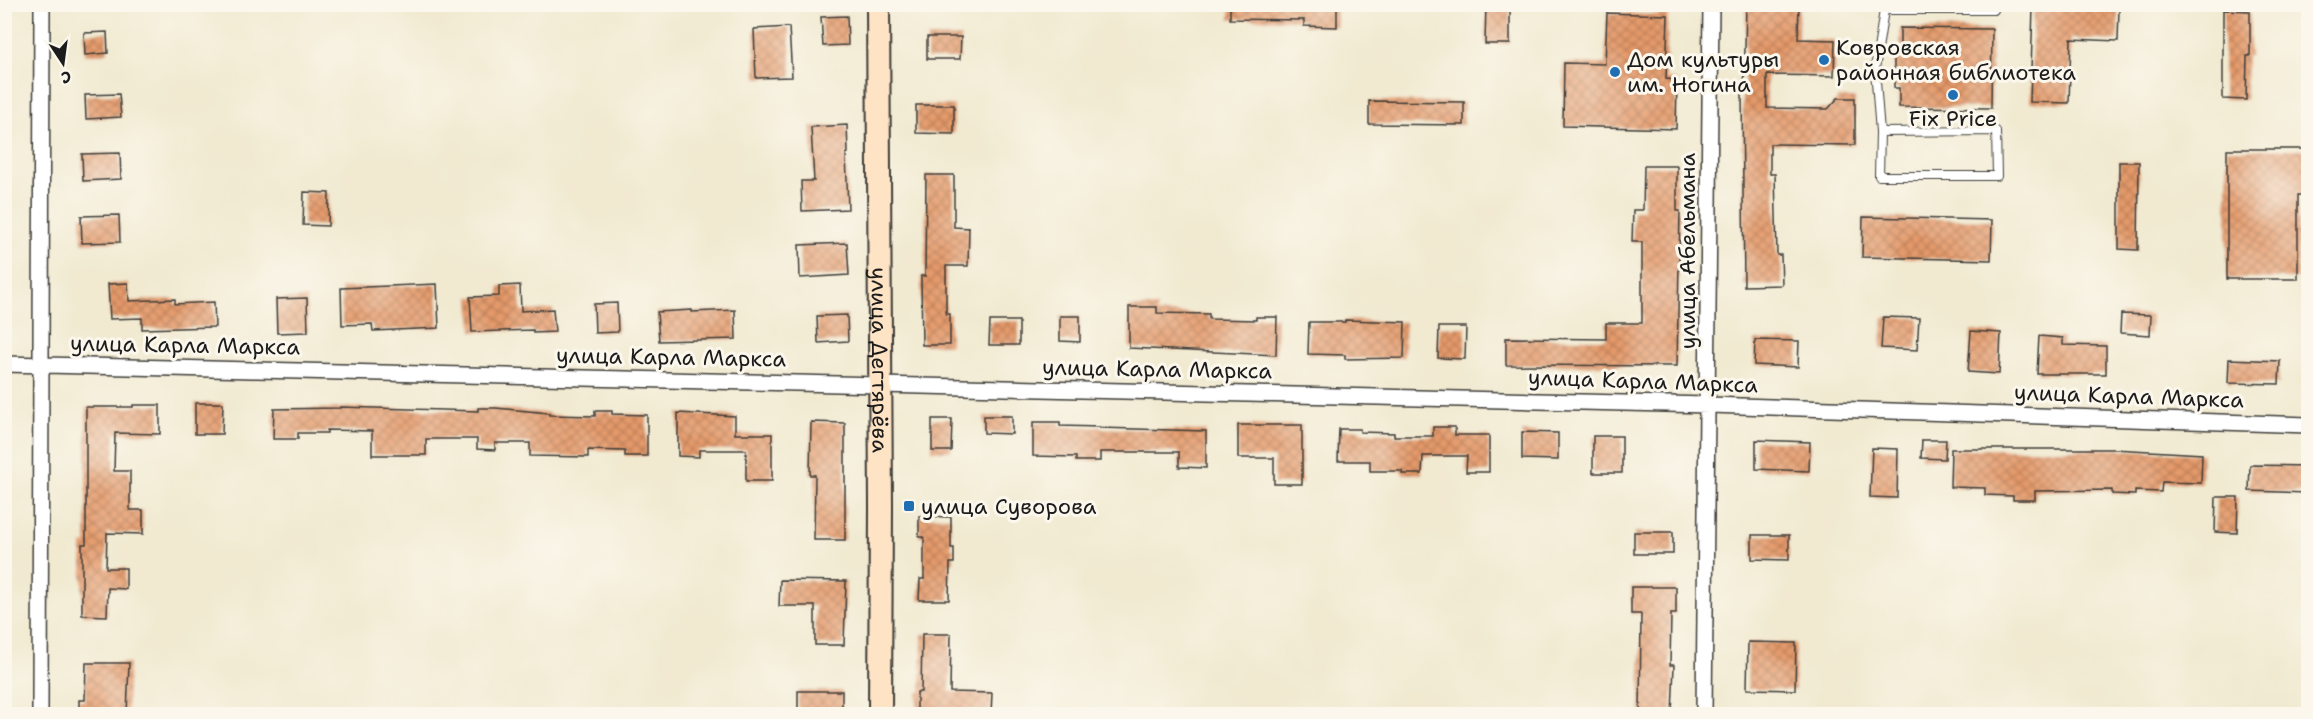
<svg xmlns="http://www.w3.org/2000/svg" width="2313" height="719" viewBox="0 0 2313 719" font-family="'Shantell Sans',sans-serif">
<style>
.building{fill:url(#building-cross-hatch)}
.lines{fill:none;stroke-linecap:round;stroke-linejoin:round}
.service-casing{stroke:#3c3b37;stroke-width:10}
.minor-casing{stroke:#3c3b37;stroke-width:18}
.secondary-casing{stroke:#3c3b37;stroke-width:26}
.service{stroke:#fff;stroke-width:8}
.minor{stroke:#fff;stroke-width:15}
.secondary{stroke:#fee4c5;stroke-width:22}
.poi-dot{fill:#1f6fb2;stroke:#fbf7ec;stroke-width:2}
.labels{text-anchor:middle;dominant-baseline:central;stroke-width:6;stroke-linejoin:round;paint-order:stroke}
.poi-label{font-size:22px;fill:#1c1c1c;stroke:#fbf7ec;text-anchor:start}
.street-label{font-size:22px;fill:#1c1c1c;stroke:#fbf7ec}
</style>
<defs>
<pattern id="building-cross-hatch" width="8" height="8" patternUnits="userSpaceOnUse" patternTransform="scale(1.5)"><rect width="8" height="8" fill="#e59a6a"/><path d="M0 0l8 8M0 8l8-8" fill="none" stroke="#b97d56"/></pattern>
</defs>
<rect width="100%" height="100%" fill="#fbf7ec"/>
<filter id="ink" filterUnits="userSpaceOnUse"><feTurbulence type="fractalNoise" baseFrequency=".0167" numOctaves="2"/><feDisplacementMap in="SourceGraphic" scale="12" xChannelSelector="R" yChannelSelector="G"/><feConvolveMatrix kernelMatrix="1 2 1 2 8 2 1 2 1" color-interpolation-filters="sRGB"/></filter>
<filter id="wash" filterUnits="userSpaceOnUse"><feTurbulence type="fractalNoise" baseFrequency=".008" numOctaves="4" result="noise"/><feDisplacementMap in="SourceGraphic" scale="24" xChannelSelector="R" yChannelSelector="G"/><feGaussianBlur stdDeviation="1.35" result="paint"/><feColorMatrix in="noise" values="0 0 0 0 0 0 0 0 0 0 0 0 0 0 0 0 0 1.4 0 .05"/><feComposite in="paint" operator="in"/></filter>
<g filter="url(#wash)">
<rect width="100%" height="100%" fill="#f1ead1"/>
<g id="blocks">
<path class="building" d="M 1230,4 L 1337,4 L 1337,27 L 1304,26 L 1304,20 L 1230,19 Z
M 1486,4 L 1510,4 L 1510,44 L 1485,44 Z
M 1746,4 L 1799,4 L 1798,39 L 1835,40 L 1834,76 L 1767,75 L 1767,108 L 1828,109 L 1838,98 L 1855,98 L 1855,145 L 1770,144 L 1770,174 L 1775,174 L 1777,255 L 1781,255 L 1782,285 L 1744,286 L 1742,93 L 1744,93 Z
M 2033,7 L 2119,9 L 2118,41 L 2071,39 L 2069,103 L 2030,102 Z
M 2223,10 L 2250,11 L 2250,56 L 2247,56 L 2246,100 L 2223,99 Z
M 1607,13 L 1668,15 L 1666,79 L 1677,80 L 1676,129 L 1563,126 L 1564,63 L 1605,64 Z
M 847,16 L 848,45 L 823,46 L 821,17 Z
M 789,27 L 792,77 L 756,78 L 754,29 Z
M 1900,28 L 1992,29 L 1991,108 L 1899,107 L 1899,88 L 1894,88 L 1894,49 L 1900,49 Z
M 107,32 L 108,53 L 85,55 L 84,33 Z
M 927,37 L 961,37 L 960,59 L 927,59 Z
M 119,94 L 121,117 L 86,119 L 85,95 Z
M 1369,101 L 1464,102 L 1464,125 L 1369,124 Z
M 916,105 L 954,105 L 954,134 L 916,133 Z
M 847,125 L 848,153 L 846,154 L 848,209 L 802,211 L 801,181 L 814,181 L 811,127 Z
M 2227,149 L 2308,149 L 2308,195 L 2298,195 L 2298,279 L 2227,279 Z
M 120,153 L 121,179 L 83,181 L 82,154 Z
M 2119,162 L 2139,162 L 2138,250 L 2119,249 Z
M 1644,166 L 1677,166 L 1677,211 L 1680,211 L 1677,366 L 1506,365 L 1506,338 L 1606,339 L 1606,323 L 1642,323 L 1642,242 L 1632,242 L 1633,210 L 1643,210 Z
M 926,175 L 954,175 L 954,227 L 969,228 L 968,266 L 946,266 L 946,314 L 950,314 L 950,345 L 922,345 L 921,276 L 925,276 Z
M 304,192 L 329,193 L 328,226 L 303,225 Z
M 119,215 L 120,242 L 82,243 L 81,216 Z
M 1863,217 L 1992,220 L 1991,260 L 1862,257 Z
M 847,243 L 849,275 L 800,278 L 799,245 Z
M 128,283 L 129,301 L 175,299 L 175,304 L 214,302 L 215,327 L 142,329 L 142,318 L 110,319 L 108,284 Z
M 437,284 L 439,328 L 373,331 L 372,324 L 342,325 L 341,288 Z
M 520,285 L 521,311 L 553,309 L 555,332 L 533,333 L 533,330 L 472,332 L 470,297 L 499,296 L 499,286 Z
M 307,298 L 308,332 L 277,333 L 276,299 Z
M 617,303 L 618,332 L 595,333 L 594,304 Z
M 1129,307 L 1157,307 L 1157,313 L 1209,314 L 1209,319 L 1256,320 L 1256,317 L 1277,317 L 1276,355 L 1129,348 Z
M 692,310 L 692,312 L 735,310 L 736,339 L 659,341 L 657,312 Z
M 2121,314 L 2151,315 L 2150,335 L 2120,333 Z
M 847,315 L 848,341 L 818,343 L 817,316 Z
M 1060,316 L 1080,316 L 1080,342 L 1060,341 Z
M 1883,317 L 1919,318 L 1917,350 L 1881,348 Z
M 1345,320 L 1405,322 L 1404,358 L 1345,359 L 1345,355 L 1308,354 L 1309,322 L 1345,322 Z
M 990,321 L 1019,321 L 1019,345 L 989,345 Z
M 1439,327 L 1466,327 L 1465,359 L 1438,358 Z
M 1971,331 L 2001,333 L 1999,374 L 1968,372 Z
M 2039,336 L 2063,338 L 2063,345 L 2106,346 L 2106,374 L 2037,374 Z
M 1755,340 L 1799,341 L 1798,367 L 1754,365 Z
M 2229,359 L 2280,361 L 2279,384 L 2228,383 Z
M 195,403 L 223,403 L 222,434 L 195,434 Z
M 133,405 L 160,405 L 160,434 L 115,433 L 114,471 L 130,471 L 130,510 L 143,510 L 143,534 L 107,533 L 106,568 L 126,568 L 126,589 L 108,588 L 107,616 L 82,615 L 82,544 L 86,544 L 86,407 L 133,407 Z
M 340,407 L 478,411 L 478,408 L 496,408 L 549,413 L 549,415 L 595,416 L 595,411 L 612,411 L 612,414 L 647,415 L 647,456 L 625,456 L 625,451 L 588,450 L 588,457 L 530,456 L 530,443 L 495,443 L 495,450 L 477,449 L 477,439 L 426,439 L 426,455 L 372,455 L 372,431 L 327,430 L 327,433 L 298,433 L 298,439 L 273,439 L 274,409 L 340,408 Z
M 678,413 L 735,416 L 735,434 L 772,434 L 772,481 L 746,481 L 746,450 L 699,450 L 699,457 L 678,456 Z
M 984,416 L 1012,416 L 1012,434 L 984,433 Z
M 932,419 L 952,419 L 951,451 L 932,451 Z
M 811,422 L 845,423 L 845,540 L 814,540 L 815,475 L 810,475 Z
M 1033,422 L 1060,422 L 1060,426 L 1100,427 L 1100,428 L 1206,431 L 1206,468 L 1179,467 L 1179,452 L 1100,452 L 1100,461 L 1076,461 L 1076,457 L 1033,456 Z
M 1238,425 L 1302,425 L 1302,484 L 1274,484 L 1274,458 L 1238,458 Z
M 1433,427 L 1455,427 L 1455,435 L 1489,435 L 1489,472 L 1466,472 L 1467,456 L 1423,456 L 1422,474 L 1402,474 L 1402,471 L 1370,471 L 1370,461 L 1338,461 L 1339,429 L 1360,429 L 1360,432 L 1394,433 L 1394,436 L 1433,436 Z
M 1522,432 L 1558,433 L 1558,460 L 1522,459 Z
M 1593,436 L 1622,436 L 1622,473 L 1593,473 Z
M 1756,440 L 1810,442 L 1809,471 L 1756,469 Z
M 1922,440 L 1946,440 L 1945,459 L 1921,458 Z
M 1872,448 L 1898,449 L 1897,498 L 1870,497 Z
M 1951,449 L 2114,449 L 2202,454 L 2201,483 L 2162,482 L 2161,492 L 2135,491 L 2135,495 L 2112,494 L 2112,490 L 2035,491 L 2035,500 L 2013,500 L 2013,496 L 1985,495 L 1985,488 L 1950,487 Z
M 2250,465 L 2308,466 L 2308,493 L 2249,491 Z
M 2216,497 L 2238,497 L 2237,533 L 2215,532 Z
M 919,516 L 951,517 L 951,548 L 954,548 L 954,563 L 950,563 L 949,600 L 919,600 L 920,579 L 924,579 L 924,537 L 919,537 Z
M 1634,532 L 1673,532 L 1673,554 L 1634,554 Z
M 1752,535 L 1789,535 L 1789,560 L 1752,559 Z
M 780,580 L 846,581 L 844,645 L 815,645 L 815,606 L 779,606 Z
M 1631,587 L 1676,587 L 1676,614 L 1671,614 L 1670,665 L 1674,665 L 1672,714 L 1640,714 L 1641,614 L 1631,614 Z
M 922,634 L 951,634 L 950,692 L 992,693 L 991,714 L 917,714 L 917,692 L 921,692 Z
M 1748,642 L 1796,643 L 1795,690 L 1747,689 Z
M 86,663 L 129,663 L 127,714 L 79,714 L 79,700 L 85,700 Z
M 798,691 L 842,691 L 842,714 L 798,714 Z"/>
</g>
</g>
<g filter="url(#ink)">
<use href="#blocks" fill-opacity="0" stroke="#3c3b37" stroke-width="1.5"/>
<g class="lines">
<g class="service-casing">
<path id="service" d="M 1884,10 L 1994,10 L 1996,4
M 1880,132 L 1996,131 L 1997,176 L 1879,176 L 1880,132 L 1875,69 L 1884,10 L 1883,4"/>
</g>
<g class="minor-casing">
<path id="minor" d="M 4,364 L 1709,405 L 2308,425
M 40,714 L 42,4
M 1704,714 L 1711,4"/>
</g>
<g class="secondary-casing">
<g id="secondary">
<path id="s1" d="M 878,4 L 881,506 L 880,714"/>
</g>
</g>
<use href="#service" class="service"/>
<use href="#minor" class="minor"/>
<use href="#secondary" class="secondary"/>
</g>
</g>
<g class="poi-dot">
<circle cx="1824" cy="60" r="6"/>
<circle cx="1615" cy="72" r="6"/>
<circle cx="1953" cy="95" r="6"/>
<rect x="903" y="500" width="12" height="12" rx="3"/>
</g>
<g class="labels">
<g class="poi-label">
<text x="1836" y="47">Ковровская<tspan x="1836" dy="25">районная библиотека</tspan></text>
<text x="1627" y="59">Дом культуры<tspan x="1627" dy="25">им. Ногина</tspan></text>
<text x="1953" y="118" text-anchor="middle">Fix Price</text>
<text x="921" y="506">улица Суворова</text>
</g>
<g class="street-label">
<text transform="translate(1687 251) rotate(-90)">улица Абельмана</text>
<text transform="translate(185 345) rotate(1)">улица Карла Маркса</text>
<text transform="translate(671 357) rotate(1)">улица Карла Маркса</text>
<text stroke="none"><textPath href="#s1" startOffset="356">улица Дегтярёва</textPath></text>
<text transform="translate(1157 369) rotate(1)">улица Карла Маркса</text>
<text transform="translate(1643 381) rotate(2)">улица Карла Маркса</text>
<text transform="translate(2129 396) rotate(2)">улица Карла Маркса</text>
</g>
</g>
<rect width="2313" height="719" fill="none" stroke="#fbf7ec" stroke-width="24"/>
<g transform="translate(63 63) rotate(167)" stroke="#fbf7ec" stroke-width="4.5" paint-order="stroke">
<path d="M0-4.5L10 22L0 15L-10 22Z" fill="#1c1c1c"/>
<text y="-9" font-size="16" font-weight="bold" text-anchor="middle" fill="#1c1c1c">С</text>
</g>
</svg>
